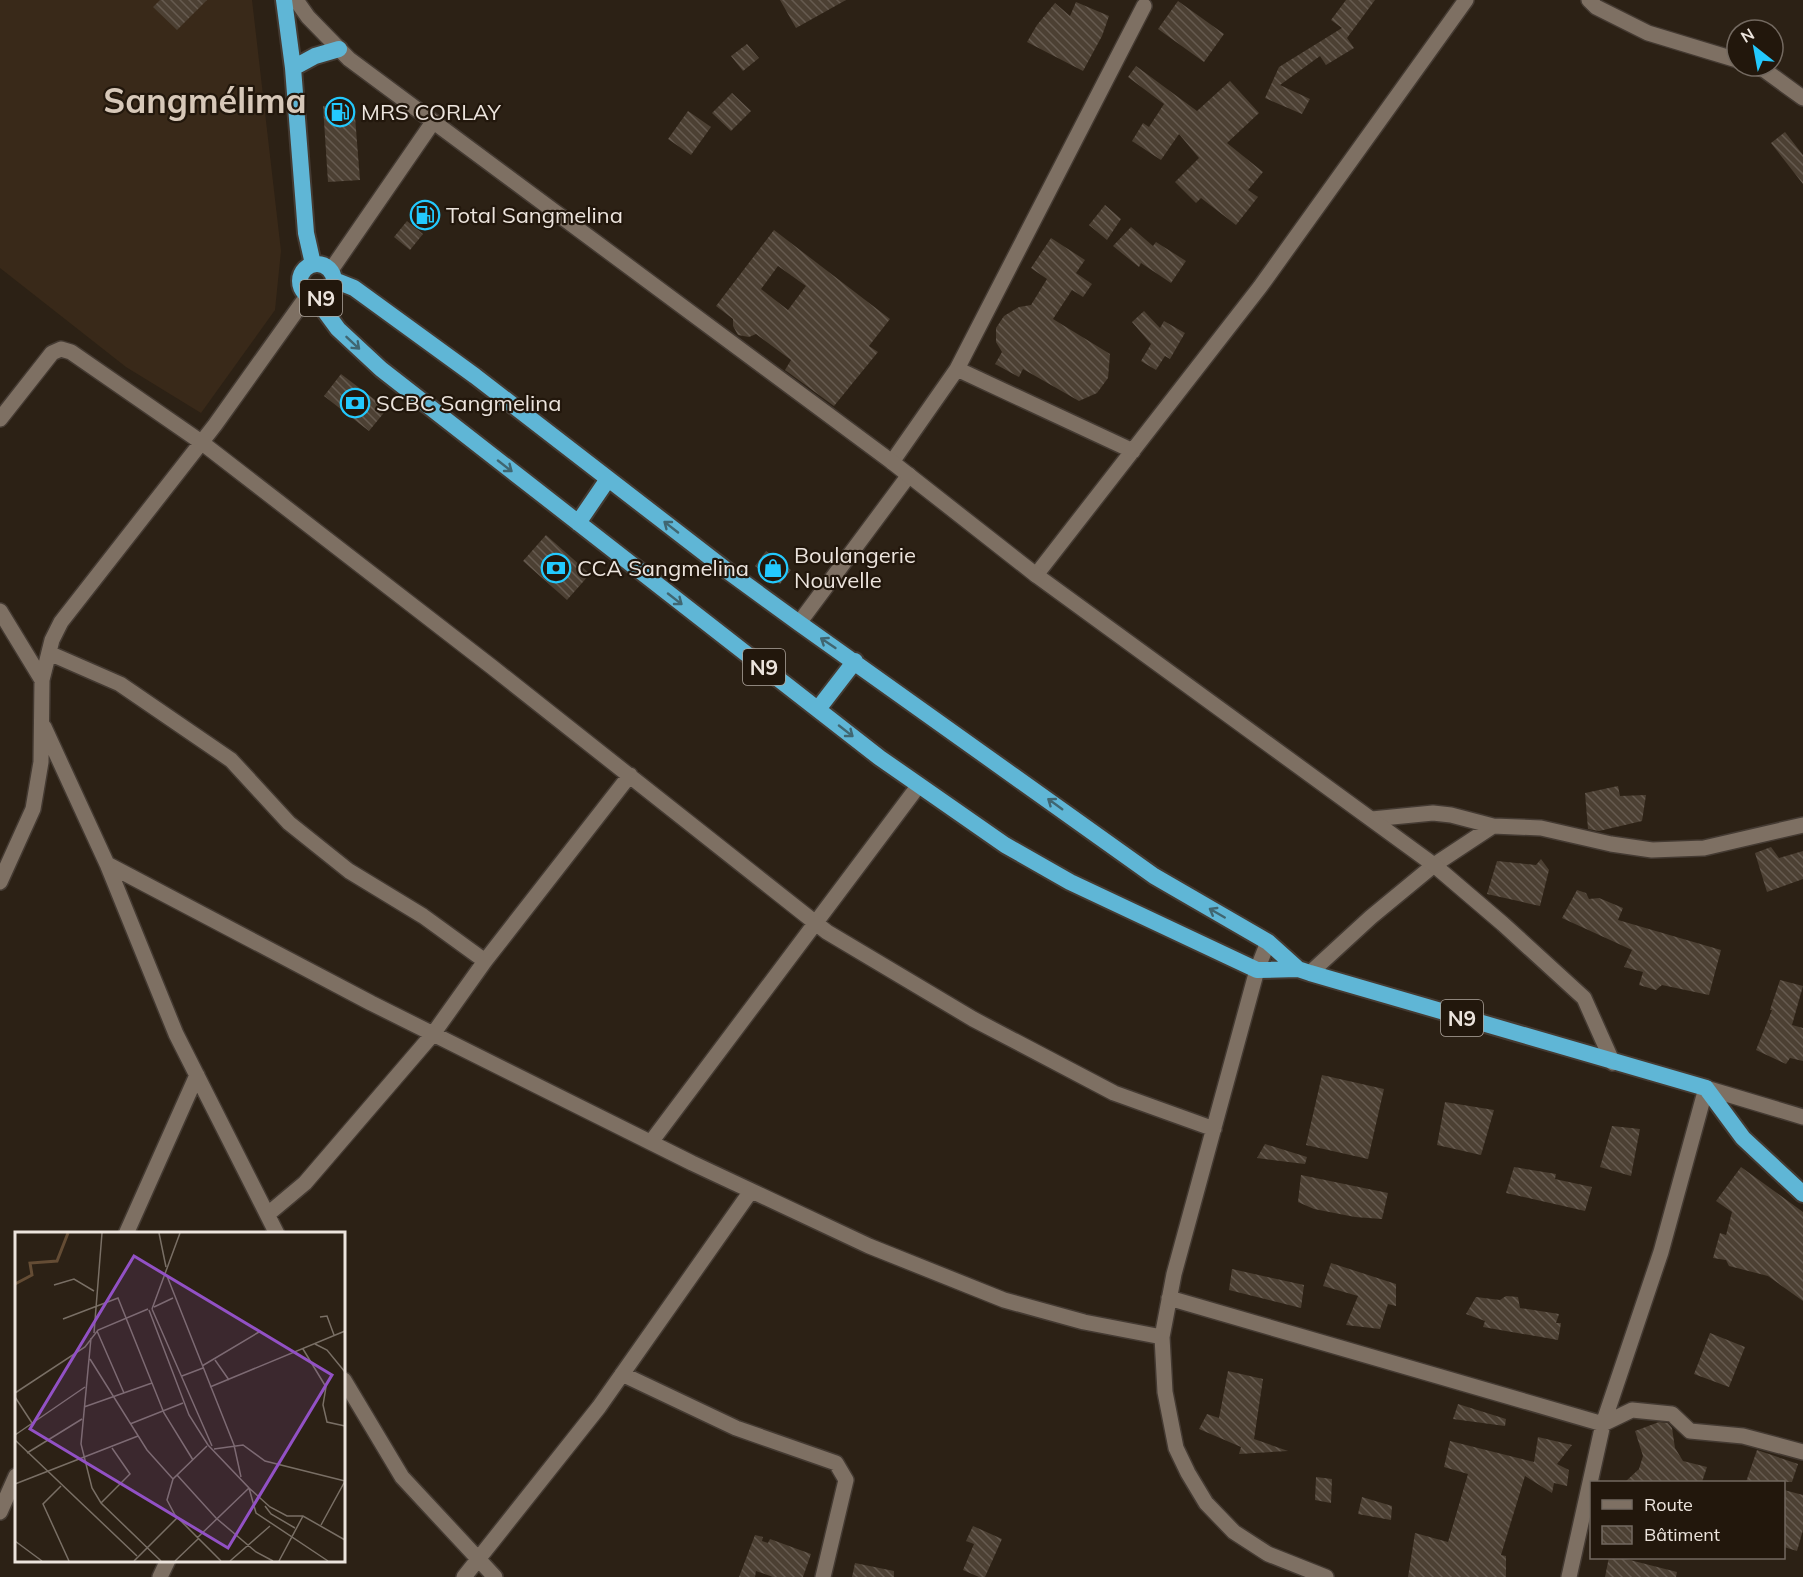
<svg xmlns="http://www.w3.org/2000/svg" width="1803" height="1577" viewBox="0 0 1803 1577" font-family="Mulish,sans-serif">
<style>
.built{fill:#392919}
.building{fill:url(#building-back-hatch);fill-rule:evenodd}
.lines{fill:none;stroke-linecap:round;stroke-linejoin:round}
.minor-casing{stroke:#443a32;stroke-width:18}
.tertiary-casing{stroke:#443a32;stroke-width:18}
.trunk-casing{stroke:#443a32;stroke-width:20}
.minor{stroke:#7e7063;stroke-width:15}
.tertiary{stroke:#7e7063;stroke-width:15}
.trunk{stroke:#5fb6d6;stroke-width:16}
.oneway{stroke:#406671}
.labels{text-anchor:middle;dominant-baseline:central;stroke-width:4.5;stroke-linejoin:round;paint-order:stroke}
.shield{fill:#22170c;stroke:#afa69e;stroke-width:1.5}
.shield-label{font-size:21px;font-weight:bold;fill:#ece4dd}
.poi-label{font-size:22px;fill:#ece4dd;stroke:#22170c;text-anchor:start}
.town-label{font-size:34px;font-weight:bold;fill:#d7c8b9;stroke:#22170c}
.inset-river{fill:none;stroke:#644c34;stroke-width:3}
.inset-road{fill:none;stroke:#796f65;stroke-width:1.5}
.view{fill:#9251c5;fill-opacity:0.15;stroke:#9251c5;stroke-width:3}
.inset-edge{fill:none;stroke:#ece4dd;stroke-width:3}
</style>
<defs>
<pattern id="building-back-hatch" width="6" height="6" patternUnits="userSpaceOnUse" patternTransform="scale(1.5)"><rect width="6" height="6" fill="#4c4033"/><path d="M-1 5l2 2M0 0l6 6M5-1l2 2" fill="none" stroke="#665b50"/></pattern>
</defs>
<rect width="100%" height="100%" fill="#2c2115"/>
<path class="built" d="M 0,0 L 252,0 L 281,251 L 275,310 L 201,413 L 126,367 L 0,268 Z"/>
<path class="building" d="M 160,0 L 207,0 L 177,30 L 153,7 Z
M 780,0 L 846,0 L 796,28 Z
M 1346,0 L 1375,0 L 1347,38 L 1354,48 L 1326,65 L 1320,56 L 1280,85 L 1310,99 L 1302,114 L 1265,98 L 1279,67 L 1342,28 L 1331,20 Z
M 1178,1 L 1224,34 L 1204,62 L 1158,29 Z
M 1076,2 L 1109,16 L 1102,36 L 1083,71 L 1027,42 L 1037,25 L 1055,3 L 1070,16 Z
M 747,44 L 759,58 L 743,71 L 731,56 Z
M 1136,66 L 1197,111 L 1230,81 L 1259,113 L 1227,143 L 1263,172 L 1248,190 L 1258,197 L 1236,225 L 1201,198 L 1196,203 L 1175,182 L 1199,158 L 1179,134 L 1161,160 L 1132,141 L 1143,123 L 1149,127 L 1164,104 L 1128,77 Z
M 732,93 L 751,111 L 731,131 L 712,113 Z
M 354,104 L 360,180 L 328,182 L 323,106 Z
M 688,111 L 711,127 L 691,155 L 668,139 Z
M 1785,132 L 1803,155 L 1803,184 L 1771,143 Z
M 1105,205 L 1121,219 L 1107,240 L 1089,225 Z
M 407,221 L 423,234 L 410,250 L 394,237 Z
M 1131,227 L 1153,246 L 1156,242 L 1186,261 L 1171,283 L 1141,263 L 1139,267 L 1113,246 Z
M 774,230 L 890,319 L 869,346 L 878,352 L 834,406 L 785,370 L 791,360 L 756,334 L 749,337 L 738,335 L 733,326 L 733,319 L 716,306 ZM 778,266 L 806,286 L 788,310 L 761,289 Z
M 1051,238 L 1085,260 L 1076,273 L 1092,284 L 1083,297 L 1072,290 L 1053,319 L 1110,354 L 1108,378 L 1097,393 L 1079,401 L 1023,369 L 1019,377 L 995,364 L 1002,352 L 996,342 L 996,328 L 1004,316 L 1019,307 L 1031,305 L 1047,279 L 1031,268 Z
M 1144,311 L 1160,328 L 1164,321 L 1185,333 L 1170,359 L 1165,356 L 1156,370 L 1141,361 L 1151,344 L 1132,322 Z
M 341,374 L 387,409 L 369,431 L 324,396 Z
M 546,535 L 590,574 L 567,600 L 523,561 Z
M 766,551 L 791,570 L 780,584 L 755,566 Z
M 1618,786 L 1620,796 L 1646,795 L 1642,821 L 1599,831 L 1588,829 L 1585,793 Z
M 1771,847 L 1779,858 L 1803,851 L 1803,879 L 1767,892 L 1755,853 Z
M 1541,859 L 1549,870 L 1540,906 L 1487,894 L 1497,861 L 1536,865 Z
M 1577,890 L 1586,893 L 1589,899 L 1599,898 L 1623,908 L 1618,920 L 1721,950 L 1709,995 L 1662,985 L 1656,990 L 1639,985 L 1643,972 L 1624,967 L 1632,950 L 1562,918 Z
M 1780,980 L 1803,986 L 1792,1025 L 1803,1028 L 1803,1061 L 1790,1058 L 1786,1064 L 1756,1050 L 1772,1010 L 1770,1010 Z
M 1322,1075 L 1384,1089 L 1368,1159 L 1306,1145 Z
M 1445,1102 L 1494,1110 L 1481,1155 L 1437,1145 Z
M 1612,1126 L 1640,1129 L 1631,1176 L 1600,1167 Z
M 1265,1144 L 1307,1157 L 1305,1164 L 1257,1158 Z
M 1514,1167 L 1556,1174 L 1555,1179 L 1592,1187 L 1585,1211 L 1506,1193 Z
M 1741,1167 L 1803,1212 L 1803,1301 L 1768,1276 L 1729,1266 L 1726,1260 L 1713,1258 L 1720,1233 L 1726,1235 L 1732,1212 L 1716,1201 Z
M 1301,1175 L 1388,1193 L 1382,1219 L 1355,1217 L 1314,1209 L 1298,1202 Z
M 1331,1263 L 1396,1284 L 1396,1306 L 1388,1304 L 1380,1329 L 1346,1325 L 1358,1296 L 1323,1286 Z
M 1232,1269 L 1304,1285 L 1301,1308 L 1229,1290 Z
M 1506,1296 L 1518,1297 L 1520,1308 L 1559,1314 L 1556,1323 L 1561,1323 L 1558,1340 L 1483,1327 L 1485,1321 L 1466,1314 L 1476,1297 L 1500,1300 Z
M 1710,1333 L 1745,1347 L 1729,1387 L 1694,1374 Z
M 1228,1371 L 1263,1379 L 1254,1439 L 1288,1451 L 1239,1454 L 1241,1447 L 1199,1429 L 1207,1414 L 1219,1418 Z
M 1458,1404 L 1506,1419 L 1505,1426 L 1453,1419 Z
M 1659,1422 L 1668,1423 L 1672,1428 L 1675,1448 L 1683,1461 L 1707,1467 L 1702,1482 L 1625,1482 L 1639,1469 L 1643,1456 L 1635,1431 Z
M 1538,1437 L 1572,1445 L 1557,1464 L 1569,1470 L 1567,1486 L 1554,1483 L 1552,1493 L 1525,1476 L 1501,1555 L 1506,1556 L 1506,1577 L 1408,1577 L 1415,1533 L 1448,1542 L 1468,1474 L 1444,1467 L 1450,1441 L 1534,1462 Z
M 1757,1450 L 1798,1464 L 1792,1482 L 1746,1482 Z
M 1316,1477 L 1332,1479 L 1331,1503 L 1315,1500 Z
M 1784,1490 L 1803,1495 L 1803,1530 L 1797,1551 L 1784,1547 Z
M 1362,1497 L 1392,1506 L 1391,1520 L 1358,1514 Z
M 973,1526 L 1002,1539 L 985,1577 L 979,1577 L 963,1570 L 974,1544 L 966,1541 Z
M 755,1535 L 763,1537 L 762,1541 L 768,1543 L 770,1539 L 811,1554 L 803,1577 L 773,1577 L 756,1571 L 755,1577 L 739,1577 Z
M 1609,1557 L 1618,1557 L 1677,1572 L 1676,1577 L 1605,1577 Z
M 855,1563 L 894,1571 L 894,1577 L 852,1577 Z"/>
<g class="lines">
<g class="minor-casing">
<path id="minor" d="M 1589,0 L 1596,7 L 1648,33 L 1737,60
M 1754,66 L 1763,69 L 1803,98
M 331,270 L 433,122
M 957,369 L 1133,451
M 0,419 L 52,353 L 61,349 L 71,352 L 201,442 L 492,667 L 827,932 L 973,1019 L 1114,1093 L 1214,1129
M 892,462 L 957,369 L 1144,6
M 1036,575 L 1260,287 L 1466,0
M 0,611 L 42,680
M 799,623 L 909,475
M 49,653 L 120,684 L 231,760 L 289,823 L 349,871 L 423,916 L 485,961
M 44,727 L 107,864 L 176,1034 L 277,1234
M 1372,819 L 1433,813 L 1451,815 L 1493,826
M 107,864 L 371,1003 L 692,1163 L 869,1246 L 1004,1300 L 1084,1322 L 1162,1337
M 0,882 L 33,809 L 41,762 L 42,680 L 52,640 L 61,622 L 215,425 L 307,296
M 1268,942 L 1257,970 L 1174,1274 L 1162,1337 L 1165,1392 L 1176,1448 L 1188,1473 L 1206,1503 L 1234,1532 L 1268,1554 L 1326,1577
M 1310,973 L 1371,917 L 1434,865 L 1493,826 L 1541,828 L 1611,844 L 1652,850 L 1704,848 L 1803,825
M 651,1142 L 919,785
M 268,1214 L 305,1183 L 433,1034 L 485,961 L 630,775
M 126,1234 L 197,1075
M 1169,1298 L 1603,1424 L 1632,1410 L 1672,1414 L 1690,1431 L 1743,1436 L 1803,1452
M 622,1374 L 736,1428 L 836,1463 L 846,1480 L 823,1577
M 344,1380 L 402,1477 L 495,1577
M 0,1512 L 16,1476
M 160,1577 L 168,1560
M 464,1577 L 599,1407 L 751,1191
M 1569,1577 L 1603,1424 L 1661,1252 L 1706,1088"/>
</g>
<g class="tertiary-casing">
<path id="tertiary" d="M 296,0 L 308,17 L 349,59 L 892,462 L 1036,575 L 1434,865 L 1503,924 L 1584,998 L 1613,1063
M 1706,1088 L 1803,1117"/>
</g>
<g class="trunk-casing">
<path id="trunk" d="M 284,0 L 293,68 L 306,233 L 313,264
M 293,68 L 315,56 L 339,49
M300 281a17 17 0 1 1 34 0a17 17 0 1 1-34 0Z
M 334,280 L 354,288 L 475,376 L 729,572 L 799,623 L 1154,876 L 1268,942 L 1298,969
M 316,299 L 338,329 L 381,369 L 880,758 L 1005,845 L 1070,882 L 1257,970 L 1298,969 L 1310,973 L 1706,1088 L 1743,1138 L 1803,1194
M 578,523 L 608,479
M 818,709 L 855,661"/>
</g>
<use href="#minor" class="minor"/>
<use href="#tertiary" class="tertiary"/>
<use href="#trunk" class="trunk"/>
</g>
<defs><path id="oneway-shaft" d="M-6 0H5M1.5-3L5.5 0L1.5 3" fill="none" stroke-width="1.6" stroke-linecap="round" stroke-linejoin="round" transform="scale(1.5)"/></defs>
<g class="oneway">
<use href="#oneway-shaft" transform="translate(353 343) rotate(43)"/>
<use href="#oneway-shaft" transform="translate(505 466) rotate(38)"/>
<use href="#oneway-shaft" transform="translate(671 527) rotate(-142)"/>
<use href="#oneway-shaft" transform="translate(675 599) rotate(38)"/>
<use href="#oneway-shaft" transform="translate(828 643) rotate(-146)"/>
<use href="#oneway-shaft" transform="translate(846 731) rotate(38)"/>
<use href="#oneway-shaft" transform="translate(1055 804) rotate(-144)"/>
<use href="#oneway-shaft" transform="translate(1217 913) rotate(-150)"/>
</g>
<defs>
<g id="fuel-ring" transform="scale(1.5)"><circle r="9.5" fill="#22170c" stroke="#23c9fe" stroke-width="1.5"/><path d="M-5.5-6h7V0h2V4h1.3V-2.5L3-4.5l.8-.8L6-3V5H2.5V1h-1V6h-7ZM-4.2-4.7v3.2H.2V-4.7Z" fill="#23c9fe"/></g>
<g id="bank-ring" transform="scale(1.5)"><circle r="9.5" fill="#22170c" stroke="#23c9fe" stroke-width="1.5"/><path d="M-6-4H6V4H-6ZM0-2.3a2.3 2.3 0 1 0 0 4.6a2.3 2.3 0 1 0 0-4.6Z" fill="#23c9fe"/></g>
<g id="shop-ring" transform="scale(1.5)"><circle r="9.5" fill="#22170c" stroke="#23c9fe" stroke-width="1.5"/><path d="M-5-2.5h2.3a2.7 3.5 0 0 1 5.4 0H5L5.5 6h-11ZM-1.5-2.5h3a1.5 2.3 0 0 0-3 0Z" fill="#23c9fe"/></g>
</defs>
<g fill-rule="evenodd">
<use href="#fuel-ring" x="340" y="112"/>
<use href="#fuel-ring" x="425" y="215"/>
<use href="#bank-ring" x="355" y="403"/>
<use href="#bank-ring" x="556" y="568"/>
<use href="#shop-ring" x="773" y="568"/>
</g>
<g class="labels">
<g class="shield">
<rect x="300" y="280" width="42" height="36" rx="4.5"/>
<rect x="743" y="649" width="42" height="36" rx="4.5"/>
<rect x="1441" y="1000" width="42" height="36" rx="4.5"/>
</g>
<g class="shield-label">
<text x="321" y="298">N9</text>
<text x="764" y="667">N9</text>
<text x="1462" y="1018">N9</text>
</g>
<g class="poi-label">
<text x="361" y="112">MRS CORLAY</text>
<text x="446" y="215">Total Sangmelina</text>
<text x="376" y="403">SCBC Sangmelina</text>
<text x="794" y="555">Boulangerie<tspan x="794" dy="25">Nouvelle</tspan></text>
<text x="577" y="568">CCA Sangmelina</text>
</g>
<g class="town-label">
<text x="205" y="100">Sangmélima</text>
</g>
</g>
<g transform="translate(15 1232)">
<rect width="330" height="330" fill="#2c2115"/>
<path class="inset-river" d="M 0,52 L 17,43 L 15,31 L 42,29 L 53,1"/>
<path class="inset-road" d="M 144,1 L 151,35M 152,44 L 219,213 L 226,245M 39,53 L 59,47 L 79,59M 139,75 L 158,66M 137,77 L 197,214M 137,77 L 165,1M 134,78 L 174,183 L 193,213 L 234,256 L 241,281 L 313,329M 305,85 L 312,84 L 319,103M 48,87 L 103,66 L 149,181 L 178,228M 82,99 L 109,161M 79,101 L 87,1M 76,106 L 66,212 L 77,256 L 86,271 L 146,329M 300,112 L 312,118 L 330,140M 288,117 L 311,155 L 308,173 L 312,190 L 330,194M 75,127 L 132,218 L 158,247M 200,128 L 214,148M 187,134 L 244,100M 167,144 L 188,136M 195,155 L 330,99M 0,161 L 70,115 L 83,98 L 133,77M 0,165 L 17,191M 69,175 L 137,151M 115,192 L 168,171M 0,203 L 70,155M 0,208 L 122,324M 192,214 L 158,247 L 152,268 L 160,283 L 206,329M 199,217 L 228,213 L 250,229 L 330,249 L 306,293M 12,221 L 67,187M 162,243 L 201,286 L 241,320 L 258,329M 0,252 L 123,204M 46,254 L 28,272 L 54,329M 86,271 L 115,242 L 97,216M 250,274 L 256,282 L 280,296M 182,306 L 234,256 L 255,275 L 272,284 L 288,284 L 330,308M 0,309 L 27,329M 119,329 L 162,286M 160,329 L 183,307M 215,329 L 255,294M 264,329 L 288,284"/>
<path class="view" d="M 119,24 L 317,143 L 213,316 L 15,197 Z"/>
<rect width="330" height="330" class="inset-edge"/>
</g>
<rect x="1590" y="1481" width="195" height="78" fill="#22170c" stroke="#736960" stroke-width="1.5"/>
<rect x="1602" y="1500" width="30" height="9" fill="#7e7063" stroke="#736960" stroke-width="1.5"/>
<text x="1644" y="1511" font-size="18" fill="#ece4dd">Route</text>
<rect x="1602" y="1526" width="30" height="18" fill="url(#building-back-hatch)" stroke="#736960" stroke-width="1.5"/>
<text x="1644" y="1541" font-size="18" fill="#ece4dd">Bâtiment</text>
<g transform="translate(1755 48) rotate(329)"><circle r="28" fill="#22170c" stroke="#736960" stroke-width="1.5"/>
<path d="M0-4.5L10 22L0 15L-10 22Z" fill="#23c9fe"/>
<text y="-9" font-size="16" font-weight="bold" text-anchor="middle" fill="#ece4dd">N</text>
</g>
</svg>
